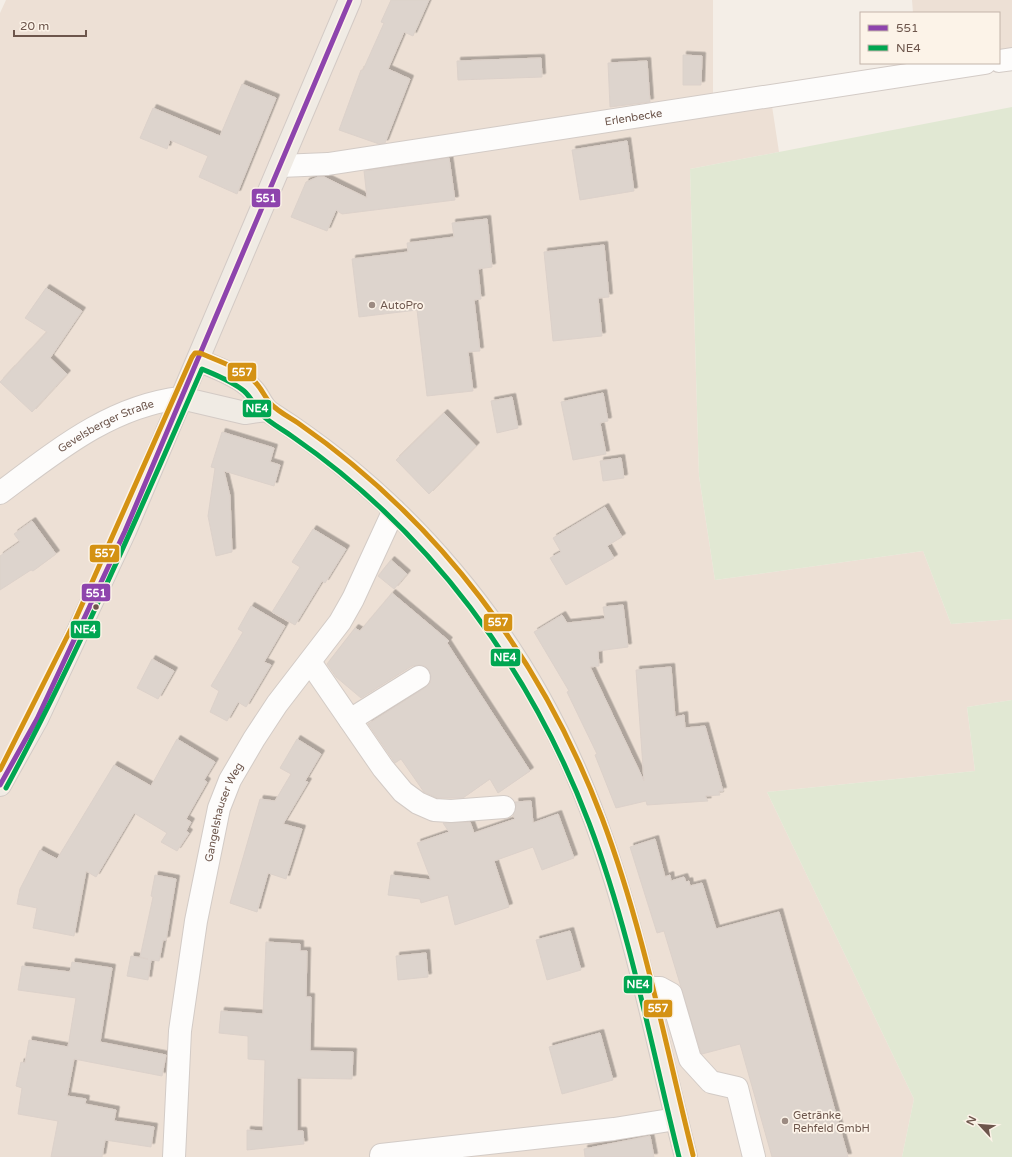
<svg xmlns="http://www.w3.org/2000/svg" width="1012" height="1157" viewBox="0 0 1012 1157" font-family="'Varela Round',sans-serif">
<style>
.residential{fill:#ede0d5}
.green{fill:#e1e8d3}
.building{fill:#ddd4cd;stroke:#dcd1ca;filter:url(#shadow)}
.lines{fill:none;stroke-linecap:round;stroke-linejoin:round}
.minor-casing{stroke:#d3cbc6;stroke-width:24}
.major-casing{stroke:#d3cac5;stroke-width:24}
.minor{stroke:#fdfcfb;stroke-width:22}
.major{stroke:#f0ebe4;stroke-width:22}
.bus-1-casing{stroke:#fcf3e8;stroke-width:8}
.bus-2-casing{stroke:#fcf3e8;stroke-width:8}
.bus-3-casing{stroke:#fcf3e8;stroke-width:8}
.bus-1{stroke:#8e44ad;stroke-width:5}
.bus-2{stroke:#00a651;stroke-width:5}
.bus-3{stroke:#d49213;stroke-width:5}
.poi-dot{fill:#9c8b82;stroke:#fcf3e8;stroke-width:1.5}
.bus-dot{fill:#6d564c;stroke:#fcf3e8;stroke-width:1.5}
.labels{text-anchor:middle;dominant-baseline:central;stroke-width:3.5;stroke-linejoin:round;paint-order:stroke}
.street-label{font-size:11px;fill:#6d564c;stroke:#fcf3e8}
.poi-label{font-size:11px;fill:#6d564c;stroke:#fcf3e8;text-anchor:start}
.line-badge{stroke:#fcf3e8;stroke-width:1.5}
.badge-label{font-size:11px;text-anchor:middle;font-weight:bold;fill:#fff}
</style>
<defs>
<filter id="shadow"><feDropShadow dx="3.5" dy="-3.5" stdDeviation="0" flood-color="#0004"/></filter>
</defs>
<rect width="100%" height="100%" fill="#f4eee7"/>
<path class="residential" d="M 6,0 L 713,0 L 713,114 L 772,106 L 779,152 L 690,169 L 699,476 L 715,580 L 923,551 L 951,624 L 1012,619 L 1012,700 L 967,707 L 975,771 L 767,792 L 914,1099 L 902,1157 L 0,1157 L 0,13 Z
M 912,0 L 1012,0 L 1012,51 L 999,53 L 999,13 L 913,13 Z"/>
<path class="green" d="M 1012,107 L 1012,619 L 951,624 L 923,551 L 715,580 L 699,476 L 690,169 Z
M 1012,700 L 1012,1157 L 902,1157 L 914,1099 L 767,792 L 975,771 L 967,707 Z"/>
<path class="building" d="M 391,0 L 429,0 L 413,36 L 404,32 L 388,69 L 410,79 L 385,143 L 379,144 L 339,130 L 361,70 L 363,70 L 384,23 L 381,22 Z
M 683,55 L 702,56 L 701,85 L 683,85 Z
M 541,58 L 542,77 L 458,80 L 457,61 Z
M 647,61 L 650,102 L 610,107 L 608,63 Z
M 242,84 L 276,98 L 237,194 L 199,177 L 208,156 L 170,140 L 167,149 L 140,138 L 153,108 L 220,136 Z
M 627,141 L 634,191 L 580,200 L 572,150 Z
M 449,158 L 455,200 L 342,214 L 336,210 L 327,231 L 291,217 L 306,182 L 318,177 L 324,177 L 367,198 L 364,171 Z
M 487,219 L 492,267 L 478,269 L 481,299 L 474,300 L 480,351 L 468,352 L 473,391 L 427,396 L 417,310 L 359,317 L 352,259 L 408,252 L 407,243 L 454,237 L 452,223 Z
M 604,245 L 609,297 L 598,298 L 602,336 L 553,341 L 544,252 Z
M 46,288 L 82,311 L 50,358 L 67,374 L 32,412 L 0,382 L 47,332 L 25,318 Z
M 603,393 L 608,421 L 600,423 L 606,454 L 573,460 L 561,402 Z
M 512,397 L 518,428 L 497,433 L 491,401 Z
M 444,413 L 476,446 L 429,494 L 396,460 Z
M 222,432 L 274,448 L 270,462 L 280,465 L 274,486 L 224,471 L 230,496 L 232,552 L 216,556 L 208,516 L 215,468 L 211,467 Z
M 621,458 L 624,478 L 603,481 L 600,461 Z
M 605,507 L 622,537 L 607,546 L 614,558 L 566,585 L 550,558 L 561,552 L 553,538 Z
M 32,521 L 56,554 L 33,571 L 31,570 L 0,590 L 0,556 L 20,542 L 14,534 Z
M 313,529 L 346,549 L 325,583 L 322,581 L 295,625 L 272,612 L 300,567 L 292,562 Z
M 391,560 L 407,574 L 394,589 L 378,576 Z
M 392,593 L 449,641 L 447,643 L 530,771 L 498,793 L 490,779 L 463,798 L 437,798 L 424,792 L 401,759 L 395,763 L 393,760 L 368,724 L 426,687 L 430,683 L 431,676 L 429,670 L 425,666 L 419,665 L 412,666 L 361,698 L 336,677 L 327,664 L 355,628 L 360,631 Z
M 623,605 L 628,647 L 598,651 L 599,666 L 590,667 L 644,781 L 636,670 L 671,667 L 675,717 L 684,715 L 685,728 L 705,726 L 723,791 L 719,791 L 720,795 L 705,796 L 708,801 L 647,805 L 646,801 L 616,808 L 595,755 L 597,754 L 567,692 L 569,691 L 534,632 L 562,615 L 567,623 L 605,619 L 603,607 Z
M 251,606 L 285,626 L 264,662 L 271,665 L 246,707 L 238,702 L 227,721 L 210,712 L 219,691 L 211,686 L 243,632 L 238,629 Z
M 152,659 L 174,671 L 158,699 L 137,688 Z
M 177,739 L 215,762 L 204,780 L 207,782 L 186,819 L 191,822 L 186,831 L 189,833 L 177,851 L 161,842 L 167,833 L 134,813 L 96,877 L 86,871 L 74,936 L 33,928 L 37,908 L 17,904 L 20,889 L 40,850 L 57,859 L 114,765 L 151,786 Z
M 297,739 L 321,754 L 305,781 L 308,782 L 283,824 L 302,829 L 286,879 L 268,873 L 257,912 L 230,903 L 260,799 L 275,801 L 291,774 L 280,768 Z
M 531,801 L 533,823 L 558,814 L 574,858 L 542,870 L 533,847 L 494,861 L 509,907 L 455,925 L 448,895 L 421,903 L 420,899 L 388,895 L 391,875 L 431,880 L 417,843 L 449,832 L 443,823 L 470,822 L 474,833 L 515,819 L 513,815 L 516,806 L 515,802 Z
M 655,839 L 665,877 L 670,875 L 671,881 L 684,877 L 686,882 L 689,881 L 690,886 L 702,883 L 716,929 L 779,912 L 848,1157 L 772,1157 L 740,1044 L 702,1054 L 701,1053 L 664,931 L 657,933 L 630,847 Z
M 155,875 L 176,879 L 166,940 L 163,940 L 159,961 L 151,960 L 148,980 L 127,976 L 131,956 L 148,959 L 140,957 L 153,897 L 151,896 Z
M 570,931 L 581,970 L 547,980 L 536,940 Z
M 266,942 L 300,944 L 300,951 L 307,951 L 306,997 L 311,997 L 310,1051 L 353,1052 L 352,1079 L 297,1078 L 297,1131 L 303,1131 L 304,1144 L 247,1150 L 247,1130 L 263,1131 L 265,1060 L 248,1059 L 248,1036 L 219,1033 L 221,1011 L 263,1014 Z
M 426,953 L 428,977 L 398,980 L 396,956 Z
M 72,962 L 112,968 L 100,1042 L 166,1055 L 162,1076 L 74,1059 L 67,1096 L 86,1099 L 85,1104 L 116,1110 L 114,1121 L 154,1127 L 151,1147 L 105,1140 L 102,1157 L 51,1157 L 58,1121 L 18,1114 L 22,1088 L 16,1086 L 21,1062 L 25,1063 L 29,1040 L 68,1047 L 76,998 L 18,990 L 22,966 L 70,972 Z
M 600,1033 L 613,1080 L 562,1094 L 549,1047 Z
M 650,1136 L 654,1157 L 585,1157 L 584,1149 Z"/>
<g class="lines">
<g class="minor-casing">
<g id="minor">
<path d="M 999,61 L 1012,59"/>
<path id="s1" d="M 280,166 L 328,164 L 985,63"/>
<path id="s2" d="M 0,493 C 55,452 110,406 181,398"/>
<path d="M 310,662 L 383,768 L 403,792 L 418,803 L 434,810 L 451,811 L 504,807"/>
<path d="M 350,720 L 419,677"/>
<path d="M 645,988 L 660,988 L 671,994 L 690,1059 L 711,1082 L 737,1088 L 754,1157"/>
<path d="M 381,1155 L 614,1129 L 676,1119"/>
<path id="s3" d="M 174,1157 L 180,1031 L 196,921 L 219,808 L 230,780 L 254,739 L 277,704 L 340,622 L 353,599 L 394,510"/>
</g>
</g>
<g class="major-casing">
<path id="major" d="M 198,360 C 216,368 240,376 253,390 C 260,397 262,408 271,413 C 407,500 515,628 578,777 C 629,896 654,1031 686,1157
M 181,398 L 245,413 L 266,410
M 0,785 L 37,719 L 125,531 L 350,0"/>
</g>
<use href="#minor" class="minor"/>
<use href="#major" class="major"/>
<g class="bus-1-casing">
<path id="bus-1" d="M 0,785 L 37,719 L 125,531 L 350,0"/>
</g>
<g class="bus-2-casing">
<path id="bus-2" d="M 6,788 C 79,652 140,511 202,369 C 216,375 232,381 244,391 C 252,398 255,407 261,414 C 270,423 282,429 293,437 C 430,532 530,668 589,823 C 630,931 651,1045 679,1157"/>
</g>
<g class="bus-3-casing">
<path id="bus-3" d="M 0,770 L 73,625 L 192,357 L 195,353 L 200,353 C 218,361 238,367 253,380 C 261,387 264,396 270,403 C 277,411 289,417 298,423 C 439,521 542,659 602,818 C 643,927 665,1043 693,1155"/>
</g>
<use href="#bus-1" class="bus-1"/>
<use href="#bus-2" class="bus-2"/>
<use href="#bus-3" class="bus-3"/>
</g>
<g class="poi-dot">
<circle cx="372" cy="305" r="4"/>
<circle cx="785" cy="1121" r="4"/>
</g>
<circle class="bus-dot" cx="96" cy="607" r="3.5"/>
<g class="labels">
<g class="street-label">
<text stroke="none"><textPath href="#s1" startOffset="357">Erlenbecke</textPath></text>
<text stroke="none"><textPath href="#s2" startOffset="126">Gevelsberger Straße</textPath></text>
<text stroke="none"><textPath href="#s3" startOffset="350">Gangelshauser Weg</textPath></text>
</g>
<g class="poi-label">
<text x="380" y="305">AutoPro</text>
<text x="793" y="1115">Getränke<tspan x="793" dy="13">Rehfeld GmbH</tspan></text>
</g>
</g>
<g class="line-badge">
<rect x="251" y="188" width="30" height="20" rx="4" fill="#8e44ad"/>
<rect x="227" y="362" width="30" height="20" rx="4" fill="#d49213"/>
<rect x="242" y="399" width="30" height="19" rx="4" fill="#00a651"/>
<rect x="89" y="544" width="31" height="19" rx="4" fill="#d49213"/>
<rect x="81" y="583" width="30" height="19" rx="4" fill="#8e44ad"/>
<rect x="483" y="613" width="30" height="19" rx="4" fill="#d49213"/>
<rect x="70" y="620" width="31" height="19" rx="4" fill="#00a651"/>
<rect x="490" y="648" width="31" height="19" rx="4" fill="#00a651"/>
<rect x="623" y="975" width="30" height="19" rx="4" fill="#00a651"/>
<rect x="643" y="999" width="30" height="19" rx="4" fill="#d49213"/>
</g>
<g class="badge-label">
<text x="266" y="202">551</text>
<text x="242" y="376">557</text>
<text x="257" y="412">NE4</text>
<text x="105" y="557">557</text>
<text x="96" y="597">551</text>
<text x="498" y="626">557</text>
<text x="85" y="633">NE4</text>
<text x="505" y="661">NE4</text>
<text x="638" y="988">NE4</text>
<text x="658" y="1012">557</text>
</g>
<rect x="860" y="12" width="140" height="52" fill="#fcf3e8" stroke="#c3b4aa"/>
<rect x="868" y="25" width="20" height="6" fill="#8e44ad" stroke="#c3b4aa"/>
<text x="896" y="32" font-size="12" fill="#6d564c">551</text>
<rect x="868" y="45" width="20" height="6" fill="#00a651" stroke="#c3b4aa"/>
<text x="896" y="52" font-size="12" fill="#6d564c">NE4</text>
<g transform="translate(980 1125) rotate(296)" stroke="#fcf3e8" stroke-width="3" paint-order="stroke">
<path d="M0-3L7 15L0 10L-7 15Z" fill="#6d564c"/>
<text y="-6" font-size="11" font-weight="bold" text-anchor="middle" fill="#6d564c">N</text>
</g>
<path d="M14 30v6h72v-6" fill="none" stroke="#6d564c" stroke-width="2"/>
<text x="20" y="30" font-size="12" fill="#6d564c" stroke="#fcf3e8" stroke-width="3" paint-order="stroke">20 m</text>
</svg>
